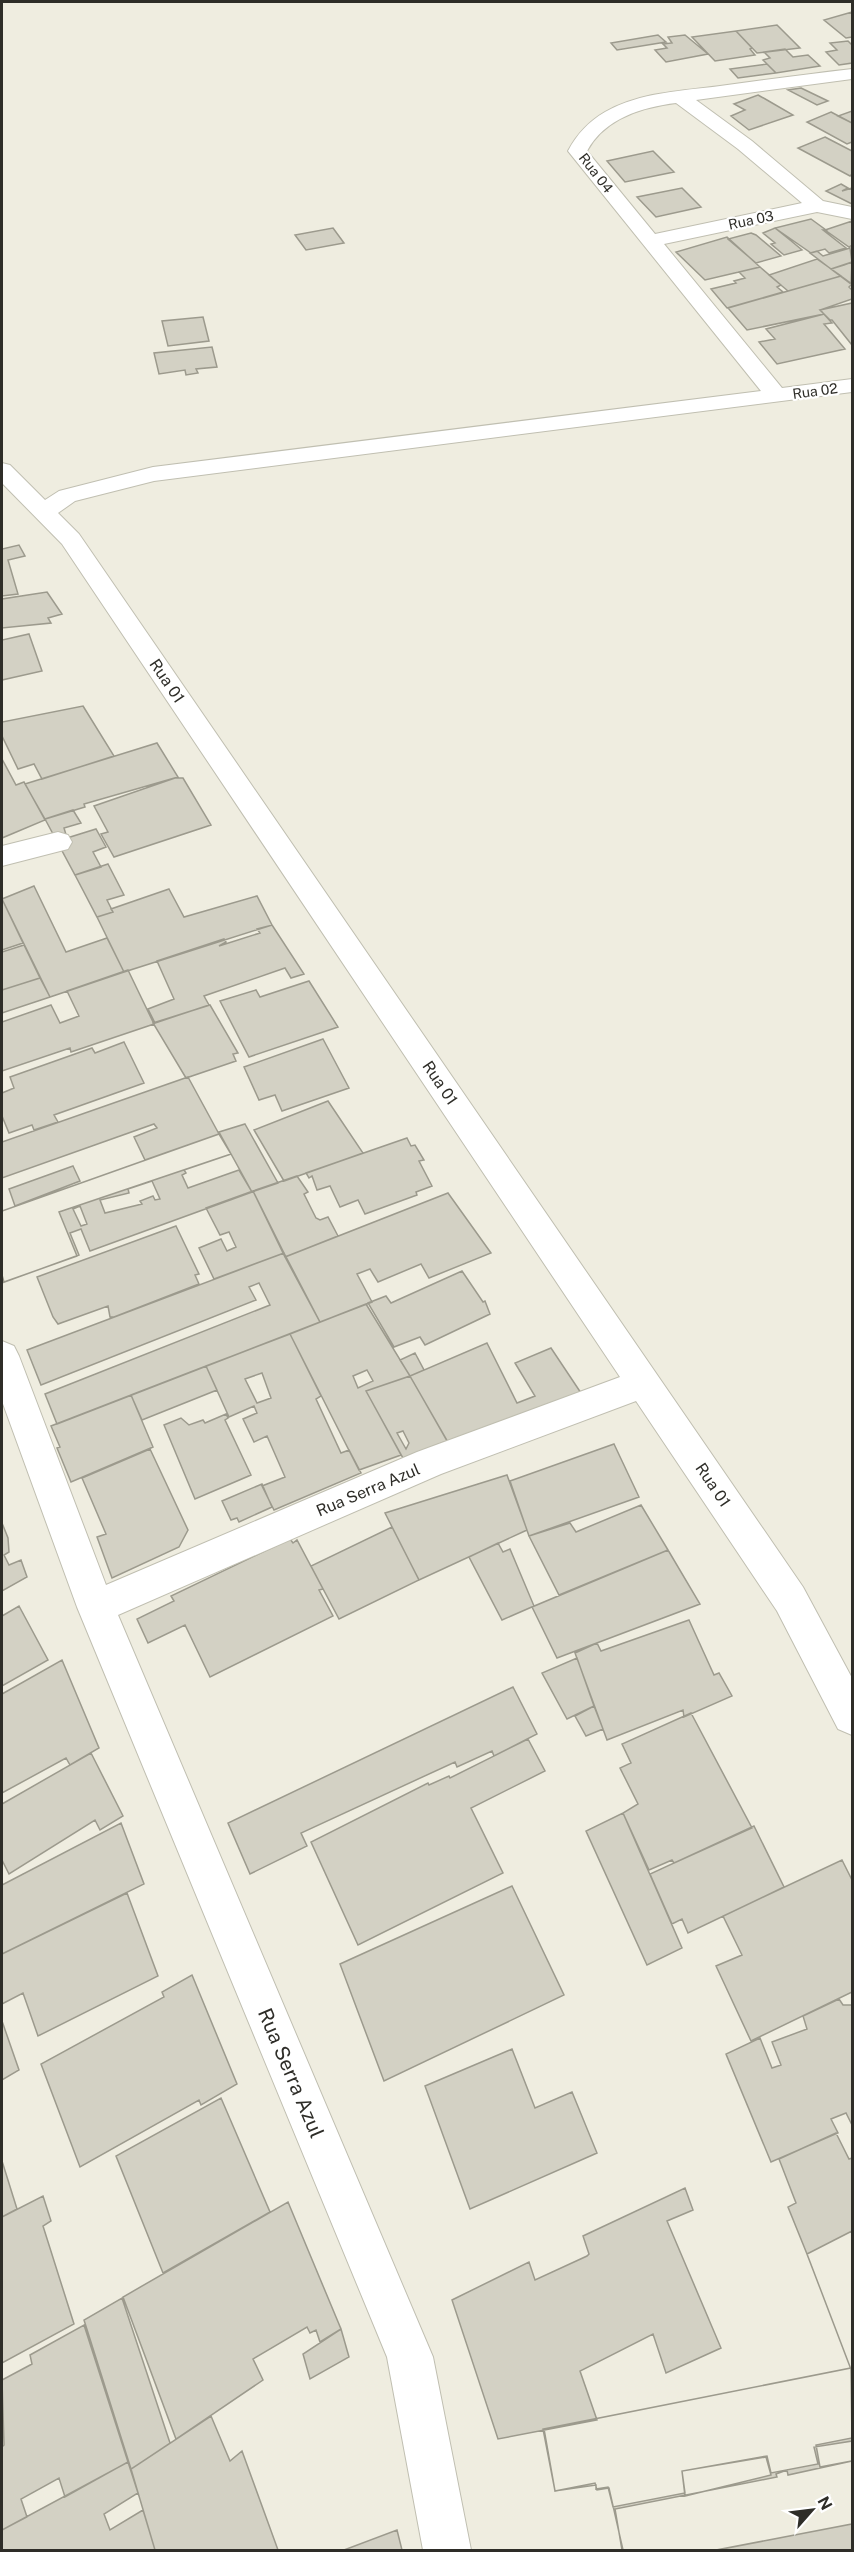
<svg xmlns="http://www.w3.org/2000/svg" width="854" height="2552" viewBox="0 0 854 2552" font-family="'Public Sans',sans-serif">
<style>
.building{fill:#d3d1c4;stroke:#9c9a8d;stroke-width:1.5;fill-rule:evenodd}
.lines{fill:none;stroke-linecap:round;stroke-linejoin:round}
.street-casing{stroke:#c0bfb1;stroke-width:2}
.street{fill:#fff;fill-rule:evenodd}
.labels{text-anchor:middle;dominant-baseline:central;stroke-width:4.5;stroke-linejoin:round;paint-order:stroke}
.far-street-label{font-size:14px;fill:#2e2d28;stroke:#fff}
.street-label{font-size:16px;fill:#2e2d28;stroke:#fff}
.near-street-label{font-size:20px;fill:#2e2d28;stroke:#fff}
</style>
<rect width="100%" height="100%" fill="#efede0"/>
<path class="building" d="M 852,12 L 852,37 L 846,38 L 824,20 Z
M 777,25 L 800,48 L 757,53 L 736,31 Z
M 736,31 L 752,48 L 750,49 L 755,55 L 715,61 L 692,37 Z
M 658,35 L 666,42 L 617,50 L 611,43 Z
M 685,35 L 708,54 L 666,62 L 655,50 L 667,48 L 663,44 L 672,43 L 668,37 Z
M 848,41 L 852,45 L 852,63 L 839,65 L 826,52 L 837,50 L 830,43 Z
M 785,49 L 793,57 L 808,55 L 820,66 L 776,73 L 763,60 L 770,58 L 764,52 Z
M 767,64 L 776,73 L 738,78 L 730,69 Z
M 801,88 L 828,101 L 817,105 L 788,90 Z
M 758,95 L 767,100 L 793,115 L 749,130 L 731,116 L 745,110 L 734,104 Z
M 852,111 L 852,123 L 838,116 Z
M 831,112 L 852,123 L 852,142 L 847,144 L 807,122 Z
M 825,137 L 852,151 L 852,174 L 850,176 L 798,148 Z
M 653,151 L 674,172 L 625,182 L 607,161 Z
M 841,184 L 848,188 L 842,191 L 852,188 L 852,204 L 826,191 Z
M 682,188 L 701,207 L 656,217 L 637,197 Z
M 811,219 L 826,230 L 823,230 L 846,248 L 829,253 L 825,249 L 811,253 L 775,228 Z
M 852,221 L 852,245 L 849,247 L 825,230 Z
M 333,228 L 344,243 L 306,250 L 295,235 Z
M 775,228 L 790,240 L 802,250 L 784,255 L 771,244 L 775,243 L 763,233 Z
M 751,233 L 756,235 L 781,256 L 756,263 L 728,239 Z
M 727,237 L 760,267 L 705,280 L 676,252 Z
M 850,248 L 852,262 L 831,269 L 810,253 L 817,251 L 823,256 Z
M 817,259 L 841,276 L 788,291 L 769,275 Z
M 852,262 L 851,284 L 831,269 L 844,265 Z
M 760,267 L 781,285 L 777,287 L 783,292 L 727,308 L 711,289 L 736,283 L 734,281 L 745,278 L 739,272 Z
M 841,276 L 852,284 L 849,287 L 852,290 L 852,299 L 820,310 L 824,314 L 747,330 L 728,308 Z
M 852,303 L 852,345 L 832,320 L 830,320 L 820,310 Z
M 822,312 L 832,323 L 824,324 L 845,349 L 777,364 L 759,342 L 775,339 L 766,329 L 824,314 Z
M 203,317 L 209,341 L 168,346 L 162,321 Z
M 212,347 L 217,367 L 196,369 L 198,373 L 186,375 L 185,370 L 159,374 L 154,353 Z
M 19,545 L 25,556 L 8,560 L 18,594 L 2,596 L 2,549 Z
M 47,592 L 62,614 L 48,618 L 51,623 L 2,628 L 2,599 Z
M 29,634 L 42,671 L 2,680 L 2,640 Z
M 83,706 L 114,756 L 42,779 L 34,764 L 18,769 L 2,736 L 2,722 Z
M 157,743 L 178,777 L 84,804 L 85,807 L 45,819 L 25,784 Z
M 2,759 L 16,785 L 24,782 L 45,820 L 2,838 Z
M 175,778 L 183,778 L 211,825 L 114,857 L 101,834 L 108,832 L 94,806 Z
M 73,810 L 81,823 L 64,828 L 67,838 L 96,829 L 106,847 L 93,852 L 101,867 L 75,875 L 45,819 Z
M 108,864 L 124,895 L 107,900 L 113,912 L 97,917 L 75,875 Z
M 34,886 L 66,952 L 107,938 L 124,972 L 50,997 L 2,899 Z
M 169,889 L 184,917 L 257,896 L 272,925 L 124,972 L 97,917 L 113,912 L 111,909 Z
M 2,899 L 23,943 L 2,950 Z
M 272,925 L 304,974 L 291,978 L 285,968 L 204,996 L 209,1005 L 155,1023 L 148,1009 L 174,999 L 157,961 L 224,939 L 226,942 L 219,946 L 260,933 L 257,929 Z
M 24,945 L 40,978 L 2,990 L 2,952 Z
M 128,970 L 154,1024 L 71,1052 L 70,1048 L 2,1071 L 2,1022 L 51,1005 L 60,1023 L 79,1016 L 67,991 Z
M 40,978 L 50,997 L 2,1013 L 2,990 Z
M 309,981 L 338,1027 L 249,1057 L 220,1001 L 256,990 L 260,997 Z
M 210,1005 L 238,1053 L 233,1054 L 236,1061 L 186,1078 L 153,1023 Z
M 323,1039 L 349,1088 L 282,1111 L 275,1095 L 259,1100 L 244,1067 Z
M 124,1042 L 144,1083 L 54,1115 L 58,1122 L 34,1130 L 32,1125 L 9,1133 L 2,1116 L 2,1093 L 14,1088 L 10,1077 L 92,1048 L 95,1053 Z
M 188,1077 L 219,1134 L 145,1160 L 134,1137 L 157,1128 L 154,1124 L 2,1178 L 2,1142 Z
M 328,1101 L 363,1153 L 284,1181 L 254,1130 Z
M 245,1124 L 278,1183 L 252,1192 L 219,1132 Z
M 219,1134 L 231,1154 L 184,1170 L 186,1173 L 182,1175 L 188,1188 L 239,1170 L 252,1192 L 90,1251 L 81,1229 L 70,1233 L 79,1255 L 2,1283 L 2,1211 ZM 152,1181 L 160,1199 L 155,1200 L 153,1196 L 140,1201 L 142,1204 L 105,1213 L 100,1200 L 129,1193 L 128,1189 ZM 80,1206 L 87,1224 L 81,1226 L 73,1209 Z
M 219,1134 L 231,1154 L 59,1212 L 77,1256 L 4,1282 L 2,1275 L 2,1211 Z
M 407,1138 L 411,1146 L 415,1145 L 424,1160 L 419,1161 L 432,1186 L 416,1192 L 417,1195 L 365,1214 L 358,1200 L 340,1207 L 330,1186 L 317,1190 L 312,1176 L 309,1178 L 306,1173 Z
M 73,1166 L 80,1181 L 15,1206 L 9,1189 Z
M 297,1176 L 308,1192 L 304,1194 L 316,1218 L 320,1220 L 328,1217 L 338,1236 L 285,1257 L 253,1191 Z
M 253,1191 L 284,1253 L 214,1279 L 199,1248 L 221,1239 L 227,1251 L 236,1247 L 229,1232 L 220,1235 L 206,1208 Z
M 448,1193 L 491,1253 L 429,1278 L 421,1264 L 378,1282 L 370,1269 L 357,1274 L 372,1302 L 320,1322 L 285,1257 Z
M 176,1226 L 199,1274 L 195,1275 L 199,1284 L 114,1317 L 110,1317 L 108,1306 L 58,1324 L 53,1317 L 37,1277 Z
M 284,1253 L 320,1322 L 57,1424 L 45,1394 L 270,1305 L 259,1283 L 249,1287 L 256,1300 L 41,1385 L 27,1350 Z
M 462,1271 L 483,1302 L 485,1301 L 490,1314 L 425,1345 L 420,1337 L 394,1347 L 368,1303 L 386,1296 L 391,1303 Z
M 366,1304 L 410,1376 L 366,1391 L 401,1455 L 359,1470 L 290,1334 ZM 367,1370 L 373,1381 L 358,1388 L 353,1376 Z
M 290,1334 L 321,1396 L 316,1399 L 341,1453 L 349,1450 L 361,1473 L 274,1510 L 262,1486 L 285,1477 L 267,1436 L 254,1442 L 243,1419 L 257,1413 L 254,1406 L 229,1417 L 206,1366 ZM 262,1373 L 271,1398 L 257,1403 L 245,1379 Z
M 487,1343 L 517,1403 L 535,1396 L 515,1363 L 551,1348 L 581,1393 L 452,1449 L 410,1376 Z
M 415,1353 L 424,1370 L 410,1376 L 400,1360 Z
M 206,1366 L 217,1390 L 142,1420 L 131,1395 Z
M 410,1376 L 447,1441 L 403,1458 L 366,1391 ZM 403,1431 L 409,1443 L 406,1449 L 397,1433 Z
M 131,1395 L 153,1447 L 71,1482 L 57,1448 L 60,1447 L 51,1426 Z
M 226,1414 L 228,1418 L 225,1420 L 251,1475 L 195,1499 L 164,1425 L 181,1418 L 189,1425 L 203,1420 L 205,1423 Z
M 614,1444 L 639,1497 L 529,1536 L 510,1481 Z
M 150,1449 L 188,1530 L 179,1547 L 112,1578 L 97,1537 L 106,1534 L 82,1478 Z
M 507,1475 L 527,1530 L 419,1580 L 385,1513 Z
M 262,1484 L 272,1507 L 239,1522 L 237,1518 L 231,1520 L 222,1501 Z
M 641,1505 L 668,1550 L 559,1595 L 529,1536 L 570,1523 L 576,1532 Z
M 2,1523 L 8,1538 L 9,1552 L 4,1555 L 9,1565 L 21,1560 L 27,1577 L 2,1591 Z
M 392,1527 L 419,1580 L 339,1619 L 311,1566 Z
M 290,1539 L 293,1543 L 297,1540 L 323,1589 L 319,1590 L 333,1616 L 210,1677 L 185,1625 L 148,1643 L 137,1619 L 174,1601 L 171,1596 Z
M 498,1543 L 503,1552 L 510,1549 L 534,1606 L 502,1620 L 469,1557 Z
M 668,1550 L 700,1604 L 557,1658 L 532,1607 Z
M 19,1606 L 48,1660 L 2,1686 L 2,1616 Z
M 689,1620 L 714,1675 L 719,1673 L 732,1696 L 684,1717 L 683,1710 L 607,1740 L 575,1653 L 597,1643 L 601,1651 Z
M 577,1658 L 594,1706 L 567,1719 L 542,1673 Z
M 62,1660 L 99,1748 L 70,1765 L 66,1758 L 2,1793 L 2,1694 Z
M 513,1687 L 537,1734 L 494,1756 L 492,1751 L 457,1767 L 455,1762 L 301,1833 L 307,1846 L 250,1874 L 228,1823 Z
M 594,1706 L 603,1729 L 586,1736 L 575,1716 Z
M 691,1713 L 752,1828 L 674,1863 L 672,1860 L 649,1870 L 623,1813 L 638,1804 L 620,1768 L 631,1763 L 622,1744 Z
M 528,1739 L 545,1771 L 471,1808 L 503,1873 L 358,1945 L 311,1842 L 428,1783 L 429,1785 L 449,1776 L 450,1778 Z
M 91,1753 L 123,1816 L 100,1830 L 95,1820 L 9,1874 L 2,1860 L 2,1804 Z
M 623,1813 L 682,1948 L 647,1965 L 586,1831 Z
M 121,1823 L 144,1884 L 2,1954 L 2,1885 Z
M 754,1826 L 784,1887 L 688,1933 L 682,1919 L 672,1924 L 650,1874 Z
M 842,1860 L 852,1880 L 852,1992 L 751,2041 L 716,1966 L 742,1955 L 723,1916 Z
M 512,1886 L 564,1995 L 384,2081 L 340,1964 Z
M 127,1893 L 158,1976 L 38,2036 L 23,1993 L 2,2004 L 2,1954 Z
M 192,1975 L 237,2084 L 201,2105 L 199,2100 L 80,2167 L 41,2064 L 164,1997 L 162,1992 Z
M 839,1999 L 843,2005 L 852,2005 L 852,2125 L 846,2113 L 831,2119 L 838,2133 L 771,2162 L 726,2054 L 760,2038 L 772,2068 L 781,2065 L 772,2042 L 807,2029 L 803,2016 Z
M 2,2021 L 19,2070 L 2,2080 Z
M 512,2049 L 535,2108 L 572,2092 L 597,2153 L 470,2209 L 425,2086 Z
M 221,2098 L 270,2212 L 163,2273 L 116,2156 Z
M 836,2133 L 849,2159 L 852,2158 L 852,2231 L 807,2254 L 788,2207 L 796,2203 L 779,2159 Z
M 2,2161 L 17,2209 L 2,2217 Z
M 685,2188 L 693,2210 L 667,2221 L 721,2348 L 666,2373 L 653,2334 L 580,2371 L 597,2420 L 498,2439 L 452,2300 L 529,2262 L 535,2280 L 587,2256 L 589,2254 L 583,2236 Z
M 43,2196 L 51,2221 L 43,2226 L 74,2324 L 2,2363 L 2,2217 Z
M 288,2202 L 341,2329 L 320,2342 L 316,2330 L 310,2333 L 307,2327 L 253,2359 L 263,2380 L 176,2439 L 123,2297 Z
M 852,2231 L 852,2372 L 807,2254 Z
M 852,2231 L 852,2372 L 807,2254 Z
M 122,2298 L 170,2443 L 131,2469 L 84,2320 Z
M 84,2325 L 128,2462 L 65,2497 L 59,2478 L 21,2499 L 27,2517 L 2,2530 L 2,2447 L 4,2445 L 2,2380 L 32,2364 L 30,2355 Z
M 341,2329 L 349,2357 L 310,2379 L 303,2354 Z
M 851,2368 L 852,2438 L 816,2445 L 820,2467 L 852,2461 L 852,2524 L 717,2550 L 623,2550 L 609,2488 L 597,2490 L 595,2483 L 555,2491 L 544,2429 ZM 766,2457 L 771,2475 L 685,2496 L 682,2471 Z
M 851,2368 L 852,2441 L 814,2447 L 818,2464 L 771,2473 L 767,2456 L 682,2471 L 685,2493 L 613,2507 L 608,2487 L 596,2489 L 596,2485 L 555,2491 L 543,2429 Z
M 211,2416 L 230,2461 L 242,2451 L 278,2550 L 155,2550 L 131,2469 Z
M 852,2461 L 852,2524 L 717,2550 L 622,2550 L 615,2509 L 777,2477 L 776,2474 L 787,2470 L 788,2475 Z
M 128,2462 L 138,2493 L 104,2514 L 110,2530 L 143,2510 L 155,2550 L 2,2550 L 2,2530 Z
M 852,2524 L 852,2550 L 716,2550 Z
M 397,2530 L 402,2550 L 344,2550 Z"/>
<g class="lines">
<g class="street-casing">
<path id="street" d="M 852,69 L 852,79 L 696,100 L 752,141 L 823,201 L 852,207 L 852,219 L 817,212 L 664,244 L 782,388 L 852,379 L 852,392 L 154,481 L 75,501 L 58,513 L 79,534 L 803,1587 L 852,1678 L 852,1735 L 838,1729 L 777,1611 L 636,1401 L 441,1474 L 118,1615 L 433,2357 L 471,2550 L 423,2550 L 387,2357 L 77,1607 L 2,1401 L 2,1341 L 14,1346 L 19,1356 L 106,1585 L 417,1452 L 620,1377 L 62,544 L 2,483 L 2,463 L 10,465 L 45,500 L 59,491 L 153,467 L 761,391 L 568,151 C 577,134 588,122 605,112 C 641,92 681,91 720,86 C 764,80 808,74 852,69 ZM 676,103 L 738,149 L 802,203 L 655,234 L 587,151 C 604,119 642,107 676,103 Z
M 58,832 L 68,835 L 72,842 L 68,849 L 2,866 L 2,846 Z"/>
</g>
<use href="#street" class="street"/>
</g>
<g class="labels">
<g class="far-street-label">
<text transform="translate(596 173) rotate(52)">Rua 04</text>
<text transform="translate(751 220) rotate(-12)">Rua 03</text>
<text transform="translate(815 391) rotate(-8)">Rua 02</text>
</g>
<g class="street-label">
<text transform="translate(167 681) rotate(56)">Rua 01</text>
<text transform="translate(440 1083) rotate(56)">Rua 01</text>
<text transform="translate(713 1485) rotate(56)">Rua 01</text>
<text transform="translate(368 1490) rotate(-23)">Rua Serra Azul</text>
</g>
<g class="near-street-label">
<text transform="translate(291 2073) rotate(67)">Rua Serra Azul</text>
</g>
</g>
<rect width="854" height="2552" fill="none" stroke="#2e2d28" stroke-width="6"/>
<g transform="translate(812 2510) rotate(62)" stroke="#ffffff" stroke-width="4.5" paint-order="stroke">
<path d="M0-4.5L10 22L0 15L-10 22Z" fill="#2e2d28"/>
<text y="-9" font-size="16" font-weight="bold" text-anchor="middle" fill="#2e2d28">N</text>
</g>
</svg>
